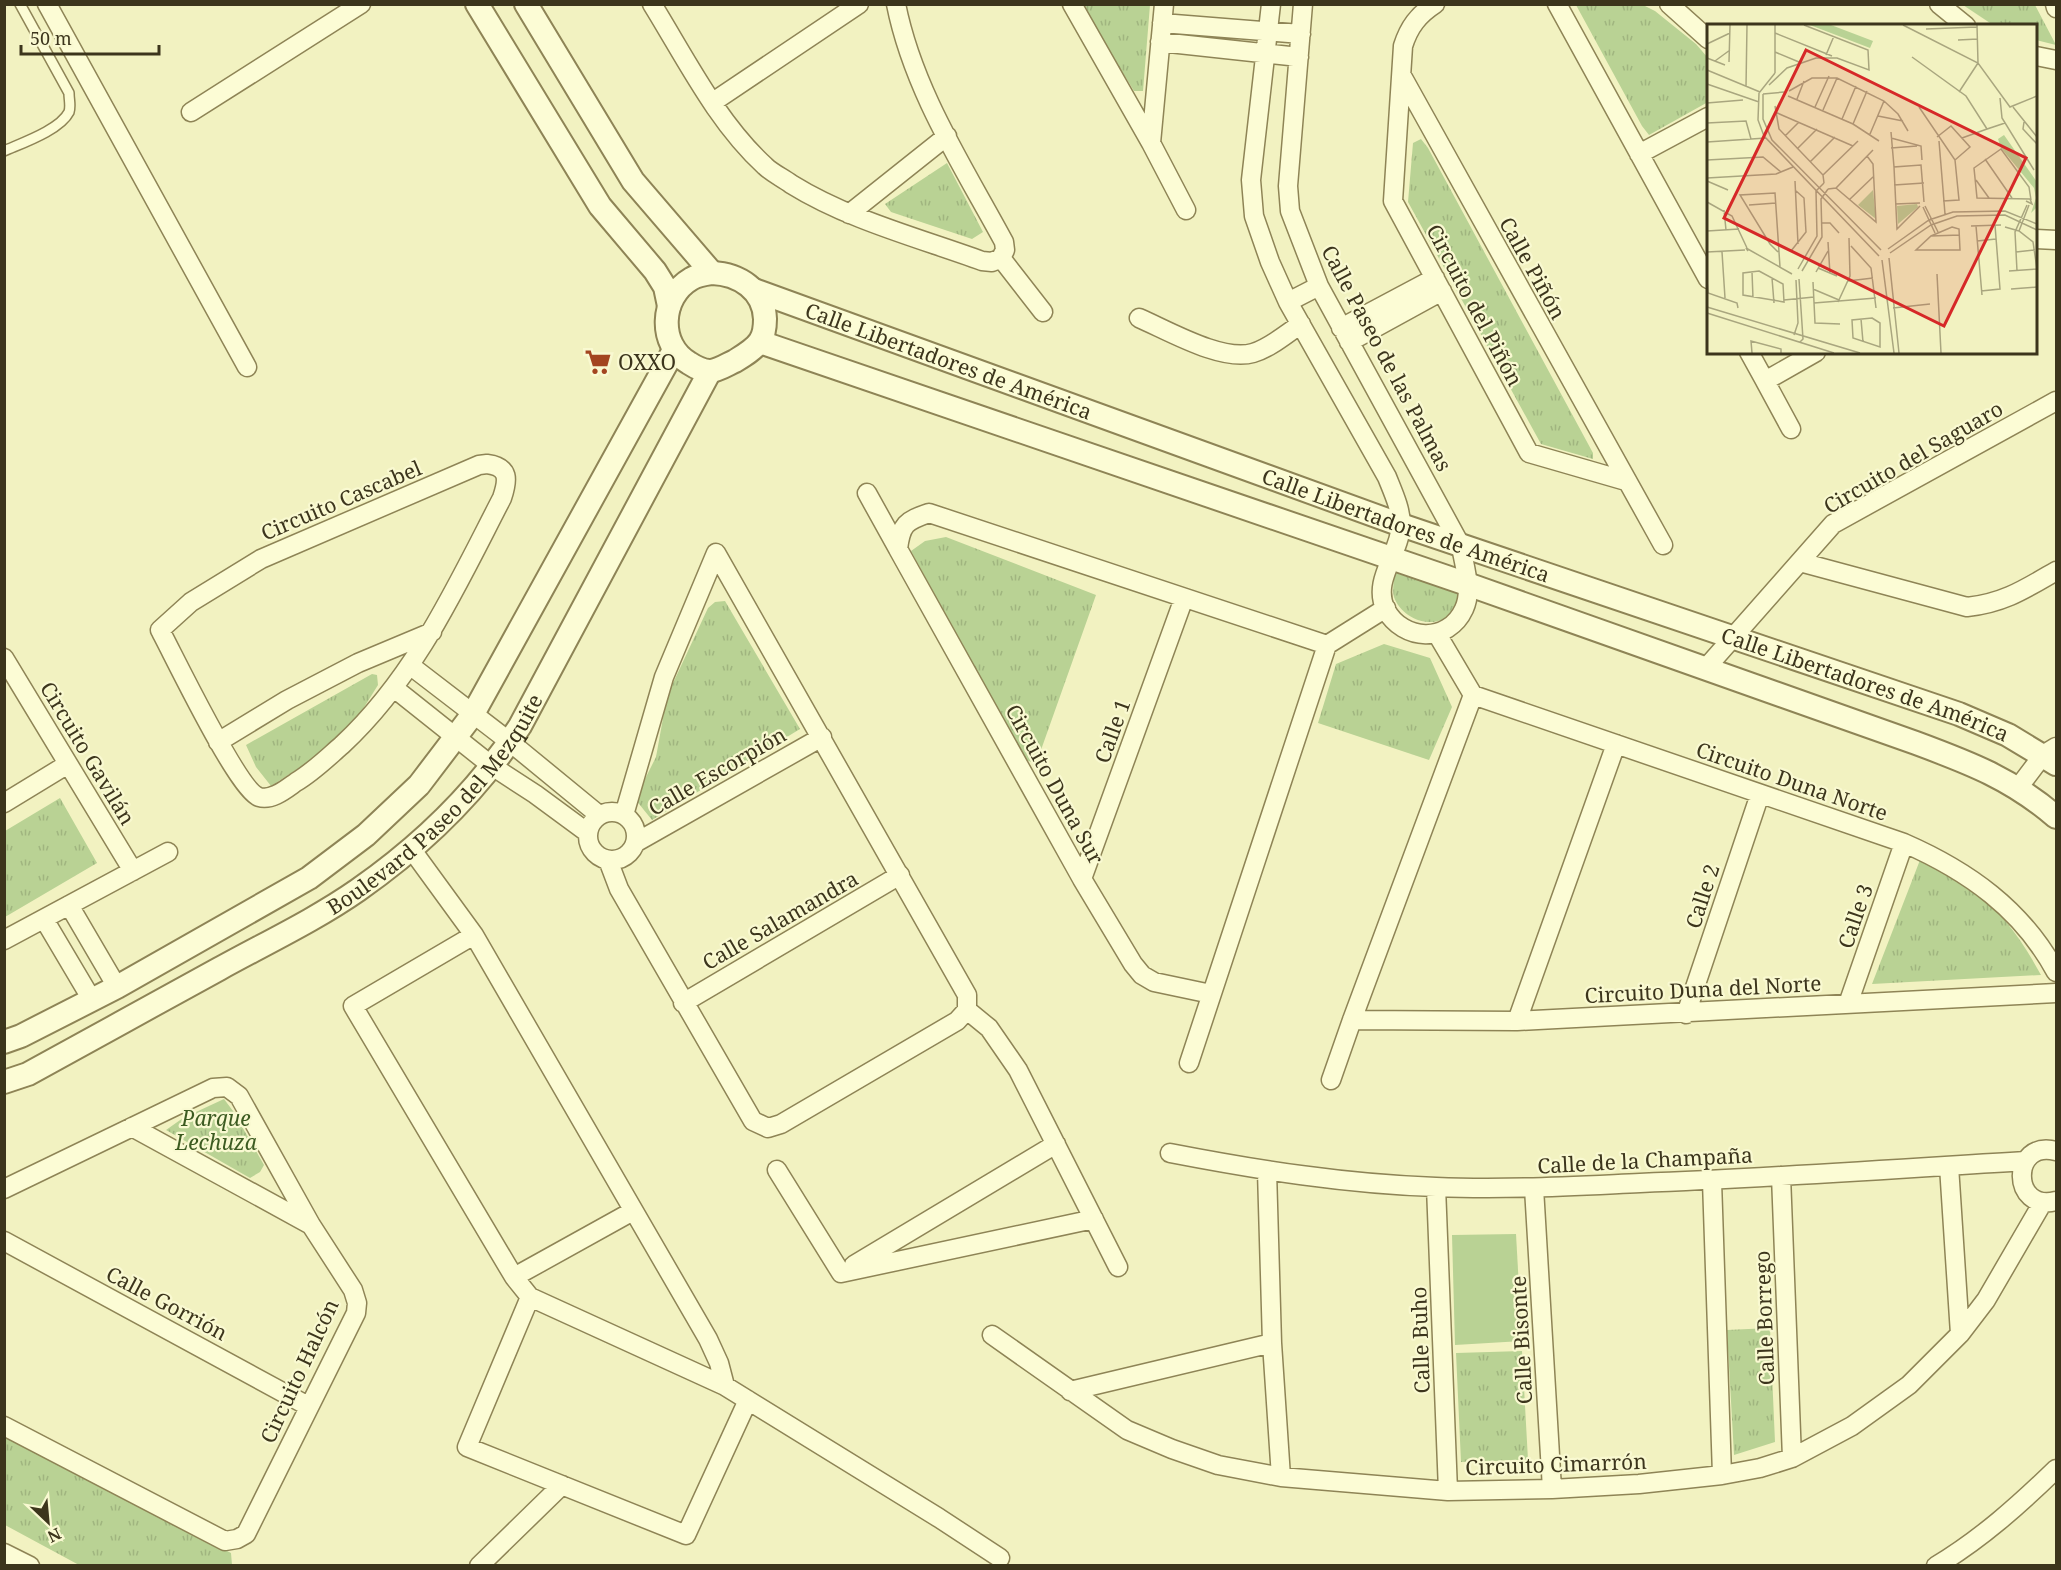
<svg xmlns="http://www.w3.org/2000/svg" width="2061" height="1570" viewBox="0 0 2061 1570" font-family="'Noto Serif',serif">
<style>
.green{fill:#b9d294}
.park{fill:url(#park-tufts)}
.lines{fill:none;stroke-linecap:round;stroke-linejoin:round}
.service-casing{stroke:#8e8456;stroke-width:12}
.minor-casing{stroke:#8e8456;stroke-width:21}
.tertiary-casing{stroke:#8e8456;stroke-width:26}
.service{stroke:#fcfcd5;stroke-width:9}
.minor{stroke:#fcfcd5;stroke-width:18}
.tertiary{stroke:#fcfcd5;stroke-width:22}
.labels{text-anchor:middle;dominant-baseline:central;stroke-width:4.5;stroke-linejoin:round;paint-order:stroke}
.street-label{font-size:21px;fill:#3c351c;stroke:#f9f9d1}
.poi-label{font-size:21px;fill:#3c351c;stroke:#f9f9d1;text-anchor:start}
.park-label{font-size:21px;font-style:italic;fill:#3c5b21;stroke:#f9f9d1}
.inset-road{fill:none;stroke:#a9a67f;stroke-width:1.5}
.view{fill:#d62828;fill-opacity:0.15;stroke:#d62828;stroke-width:3}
.inset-edge{fill:none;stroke:#3c351c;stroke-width:3}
</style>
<defs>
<pattern id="park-tufts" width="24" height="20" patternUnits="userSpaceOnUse" patternTransform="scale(1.5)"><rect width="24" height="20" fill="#b9d294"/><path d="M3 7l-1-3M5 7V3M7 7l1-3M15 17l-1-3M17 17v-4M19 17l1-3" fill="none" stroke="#a0b57f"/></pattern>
</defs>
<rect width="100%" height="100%" fill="#f2f2c1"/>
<path class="green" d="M 1516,1234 L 1522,1341 L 1455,1345 L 1452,1235 Z"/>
<path class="park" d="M 1081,5 L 1150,5 L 1143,91 L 1134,91 Z
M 1576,5 L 1643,5 L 1655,11 L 1696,44 L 1708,58 L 1708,102 L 1649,135 L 1642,126 Z
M 1963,5 L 2035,5 L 2056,45 L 2036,40 L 2036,26 L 1993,25 Z
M 1421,139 L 1428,148 L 1593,453 L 1593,459 L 1541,444 L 1408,202 L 1413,143 Z
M 947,163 L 983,232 L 972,239 L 891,212 L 885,204 Z
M 946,537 L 1096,595 L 1036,764 L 1024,759 L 911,551 L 925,541 Z
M 1395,573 L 1461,592 C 1459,598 1458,606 1454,610 C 1437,633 1402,620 1394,597 C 1392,590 1394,581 1395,573 Z
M 725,601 L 800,729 L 652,820 L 635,799 L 656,757 L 667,696 L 708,608 L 715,602 Z
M 1384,644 L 1430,658 L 1452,707 L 1429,760 L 1318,723 L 1336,664 Z
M 372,674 L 377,675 L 378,685 L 358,717 L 310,761 L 271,786 L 256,767 L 246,745 Z
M 60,798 L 97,863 L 5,917 L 5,831 Z
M 1920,860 C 1935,868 1952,875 1966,885 C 1999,907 2022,940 2041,975 L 1872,984 Z
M 224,1099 L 233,1111 L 264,1165 L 260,1172 L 250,1178 L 166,1130 L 183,1118 Z
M 1770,1328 L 1775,1442 L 1734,1455 L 1727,1330 Z
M 1522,1351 L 1528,1460 L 1461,1462 L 1456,1353 Z
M 4,1436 L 231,1553 L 232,1565 L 79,1565 L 5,1525 Z"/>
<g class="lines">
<g class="service-casing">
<path id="service" d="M 4,151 C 22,143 60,130 69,112 C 71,106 69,100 69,93 L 20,4"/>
</g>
<g class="minor-casing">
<path id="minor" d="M 47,4 L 247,367
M 652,4 C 686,59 717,122 765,166 C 772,173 783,178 791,184 C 849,220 919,238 982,261 L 992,262 L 1001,258 L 1005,250 L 1004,242 C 963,166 913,90 896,4
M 1072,4 L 1151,143 L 1186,210
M 1271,4 L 1251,180 L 1254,216 L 1270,262 L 1288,302 L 1387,477 C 1393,492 1401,509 1401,525 C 1400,554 1371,581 1386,610 C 1403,641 1448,644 1464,609 C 1473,590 1464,566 1461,546 L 1319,286 L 1290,211 L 1288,186 L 1303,4
M 1435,4 C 1418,15 1409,27 1403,46 L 1393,201 L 1529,453 L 1626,481
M 1557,4 L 1708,279
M 1669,4 L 1708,39
M 1939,4 L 1966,26
M 2055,4 L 2056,8
M 1162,23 L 1301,34
M 1160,42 L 1299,57
M 2036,56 L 2056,60
M 1402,76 L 1663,545
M 713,102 L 859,4
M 191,112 L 361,4
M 1151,143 L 1164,4
M 1639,154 L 1708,117
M 849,214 L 947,136
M 2036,239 L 2056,240
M 1001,258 L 1043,312
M 1288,302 L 1319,286
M 1139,318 C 1169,331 1222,362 1253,353 C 1270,348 1286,334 1301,324
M 1341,328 L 1435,278
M 1349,342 L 1442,291
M 1749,352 L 1765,381 L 1816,352
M 1765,381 L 1791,429
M 487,464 C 510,467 508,480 502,498 C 456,587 416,676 342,745 C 327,758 313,772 296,782 C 286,789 272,801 259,797 C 238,790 174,656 160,630 L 191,602 L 261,559 L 479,465 Z
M 867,493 L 898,549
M 1800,562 L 1967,607 C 2004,603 2025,589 2056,571
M 1437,634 L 1473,695 L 1904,843 C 1968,871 2022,909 2056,972
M 4,658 L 133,871
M 411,666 L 510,742 L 599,815
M 1706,668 L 1833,524 L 2056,401
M 394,688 L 492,766 L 535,794 L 588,833
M 218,742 L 287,700 L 358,663 L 432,632
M 2018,788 L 2043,755 L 2056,747
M 4,803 L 68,764
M588 836a24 24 0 1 1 48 0a24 24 0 1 1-48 0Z
M 635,843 L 822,737
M 412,850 L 474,935 L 708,1339 L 719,1363 L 725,1386
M 608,860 L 619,889 L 753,1121 L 768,1128 L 781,1124 L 957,1021 L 967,1010 L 967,995 L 716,553 L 664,677 L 624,815
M 1082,879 L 1184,598
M 69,905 L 117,987
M 44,919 L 92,1000
M 474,935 L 353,1006 L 514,1277 L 530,1297 L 725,1386 L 939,1518 L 1000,1558
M 4,940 L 168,852
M 1211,994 L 1154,982 L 1142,975 L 1133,964 L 1082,879 L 898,549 C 901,524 906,521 929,513 L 1327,645
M 683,1003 L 900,875
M 1848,1004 L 1904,843
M 967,1010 L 989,1028 L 1018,1070 L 1118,1267
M 1686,1014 L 1760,794
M 1352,1020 L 1517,1021 L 2056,993
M 1517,1021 L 1616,744
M 1189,1063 L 1327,645 L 1386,608
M 1331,1080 L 1352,1020 L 1473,695
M 132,1127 L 311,1225
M 2056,1151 C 2010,1139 2011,1213 2056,1201
M 1170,1153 C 1258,1170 1346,1184 1436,1187 C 1504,1190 1572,1186 1640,1183 C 1769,1178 1897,1169 2025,1161
M 1949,1166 L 1960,1334
M 777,1170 L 841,1273 L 1094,1219
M 1267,1171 L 1272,1343 L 1281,1477
M 1781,1176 L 1792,1458
M 1712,1181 L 1722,1475
M 1436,1187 L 1448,1491
M 1534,1188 L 1552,1489
M 4,1189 L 213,1088 L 227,1087 L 239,1096 L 311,1225 L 353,1290 L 357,1303 L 356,1313 L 246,1534 L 237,1539 L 225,1541 L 4,1426
M 4,1241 L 308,1406
M 854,1265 L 1056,1144
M 514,1277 L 633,1211
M 530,1297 L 467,1447 L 686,1535 L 748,1400
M 992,1335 L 1127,1430 L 1172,1449 L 1218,1465 L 1281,1477 L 1448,1491 L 1552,1489 L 1639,1484 L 1722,1475 L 1760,1468 L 1792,1458 L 1852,1426 L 1909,1385 L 1960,1334 L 1986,1300 L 2043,1202
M 1070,1391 L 1272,1343
M 4,1553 L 30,1566
M 479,1566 L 562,1485
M 1936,1566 C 1981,1539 2019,1505 2056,1469"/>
</g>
<g class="tertiary-casing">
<g id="tertiary">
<path d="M 477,4 L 600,206 L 655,271 L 665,287 L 669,306"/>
<path d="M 526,4 L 633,181 L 712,273"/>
<path d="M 712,273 C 739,274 764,290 765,319 C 765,326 764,335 760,341 C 755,349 743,356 735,361 C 728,364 718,371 710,371 C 702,371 695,367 689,363 C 658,345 660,297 691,279 C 697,275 705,274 712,273 Z"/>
<path id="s1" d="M 754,290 L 1401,525 L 1959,714 L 2008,735 L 2056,764"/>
<path d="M 760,342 L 1467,584 L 1916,743 C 1970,763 2012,779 2056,817"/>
<path d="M 4,1042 L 21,1036 L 117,987 L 309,878 L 366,835 L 419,785 L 473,714 L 674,350"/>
<path id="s2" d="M 4,1082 L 28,1074 C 92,1039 155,1004 219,969 C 266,943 315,920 358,890 C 421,846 478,791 520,726 L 710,371"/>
</g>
</g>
<use href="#service" class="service"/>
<use href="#minor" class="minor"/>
<use href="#tertiary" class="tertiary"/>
</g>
<defs>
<g id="supermarket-bare" transform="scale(2.07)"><path d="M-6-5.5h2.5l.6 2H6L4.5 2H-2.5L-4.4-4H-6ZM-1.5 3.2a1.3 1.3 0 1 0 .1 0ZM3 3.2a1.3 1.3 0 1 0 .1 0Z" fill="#a34520" stroke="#f9f9d1" stroke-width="2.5" paint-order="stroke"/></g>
</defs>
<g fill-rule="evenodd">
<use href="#supermarket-bare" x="598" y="362"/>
</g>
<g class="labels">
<g class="street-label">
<text transform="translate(1533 268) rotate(61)">Calle Piñón</text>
<text transform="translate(1475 305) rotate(62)">Circuito del Piñón</text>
<text transform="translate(1387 358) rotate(62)">Calle Paseo de las Palmas</text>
<text stroke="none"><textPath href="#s1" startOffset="207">Calle Libertadores de América</textPath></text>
<text transform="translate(1913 457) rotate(-30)">Circuito del Saguaro</text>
<text transform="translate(341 500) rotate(-23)">Circuito Cascabel</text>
<text stroke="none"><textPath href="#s1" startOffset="693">Calle Libertadores de América</textPath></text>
<text stroke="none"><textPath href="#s1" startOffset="1179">Calle Libertadores de América</textPath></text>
<text transform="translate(1112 731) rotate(-70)">Calle 1</text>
<text transform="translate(88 753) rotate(59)">Circuito Gavilán</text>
<text transform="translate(717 771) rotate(-30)">Calle Escorpión</text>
<text transform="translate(1792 781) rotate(19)">Circuito Duna Norte</text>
<text transform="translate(1055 784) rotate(61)">Circuito Duna Sur</text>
<text stroke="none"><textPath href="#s2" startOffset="519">Boulevard Paseo del Mezquite</textPath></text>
<text transform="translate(1702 896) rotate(-72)">Calle 2</text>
<text transform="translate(1855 916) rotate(-71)">Calle 3</text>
<text transform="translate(780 920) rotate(-30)">Calle Salamandra</text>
<text transform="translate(1703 989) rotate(-3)">Circuito Duna del Norte</text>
<text transform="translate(1645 1160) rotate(-3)">Calle de la Champaña</text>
<text transform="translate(167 1303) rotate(28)">Calle Gorrión</text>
<text transform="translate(1764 1318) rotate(-92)">Calle Borrego</text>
<text transform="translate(1420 1340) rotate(-92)">Calle Buho</text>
<text transform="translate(1521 1340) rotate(-93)">Calle Bisonte</text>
<text transform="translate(299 1371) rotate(-65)">Circuito Halcón</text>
<text transform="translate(1556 1464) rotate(-2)">Circuito Cimarrón</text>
</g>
<g class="poi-label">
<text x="618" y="362">OXXO</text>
</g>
<g class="park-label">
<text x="216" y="1118">Parque<tspan x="216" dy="24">Lechuza</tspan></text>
</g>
</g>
<g transform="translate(1707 24)">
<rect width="330" height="330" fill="#f2f2c1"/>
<path d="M 103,1 L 124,1 L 166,17 L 163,24 ZM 297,111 L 330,158 L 330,183 L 324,189 L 329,174 L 327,164 L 294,124 L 291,115 ZM 166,166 L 169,195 L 151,181 ZM 210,180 L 211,183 L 191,200 L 190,182 Z" fill="#b9d294"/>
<path class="inset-road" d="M 68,1 L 68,49M 196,1 L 271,39 L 303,83 L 330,72M 270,1 L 271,39M 219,5 L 270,3M 68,9 L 125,32M 251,16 L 271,15M 0,20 L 23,9M 68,28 L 92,38M 119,31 L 127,12M 205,33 L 259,72 L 280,105 L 298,99M 0,34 L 18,41M 8,37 L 23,26M 22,38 L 23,1M 0,46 L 53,68M 68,49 L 52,69 L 51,96 L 57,112 L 172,232M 0,60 L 52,78M 62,61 L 80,44 L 109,34 L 130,34 L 162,46 L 161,26 L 97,1M 39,63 L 40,1M 82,67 L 105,54 L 130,54 L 177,77 L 191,90 L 201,107M 252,68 L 271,39M 56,70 L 56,95 L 65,116 L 174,226M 56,70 L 77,68M 81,72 L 146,100 L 172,117M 293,74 L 295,94 L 327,146M 90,75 L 97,57M 0,79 L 36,76M 68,82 L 72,105 L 116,151 L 117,159M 108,83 L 122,52M 212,83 L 248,136 L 252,176 L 236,177M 306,83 L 330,113M 116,86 L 130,54M 68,88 L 146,122M 171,92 L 196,97M 135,95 L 149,62M 317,98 L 316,105 L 330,120M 0,99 L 39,97 L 44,115M 146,100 L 160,67M 184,108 L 187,143M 163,110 L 177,77M 78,112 L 92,98M 230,113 L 244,102 L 263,123 L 248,136M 184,114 L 214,122 L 215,136M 255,114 L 280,105M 232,117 L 238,190M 0,118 L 59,114M 184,124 L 210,122M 90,125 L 110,105M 278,135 L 305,174M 0,136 L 56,133 L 74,148M 103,138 L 128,113M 116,151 L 151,117M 0,154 L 69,150 L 86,143M 269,156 L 282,174M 0,157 L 21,166M 88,157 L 91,220M 187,161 L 217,159M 129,164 L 169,198 L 166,140 L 160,132M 121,165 L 129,164 L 166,126M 142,176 L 167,152M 319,177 L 325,180 L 323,175 L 270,174 L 267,144 L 294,125 L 322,163 L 324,176M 0,178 L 25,192 L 40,224M 188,180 L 213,179M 42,181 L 69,179M 213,182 L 190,205 L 187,143 L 214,141 L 217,178M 218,182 L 231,208M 216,183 L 228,209M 17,186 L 19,206M 115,199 L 123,199 L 132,209M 264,202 L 294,201M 269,202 L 275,271M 245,203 L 252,205 L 253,226 L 209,226 L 224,212 ZM 298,203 L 312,207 L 326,218 L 330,245M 0,207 L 32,205M 312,207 L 322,181M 224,212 L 253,211M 270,217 L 289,215M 121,218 L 123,250M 144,222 L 164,244 L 169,284M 181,225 L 222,196 L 246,188 L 298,187 L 330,200M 41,227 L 39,224 L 85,250M 84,227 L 99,208 L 97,174 L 88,166M 0,228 L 38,226M 15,228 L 18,274M 71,228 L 63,220 L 33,171 L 68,169 L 73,243M 309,228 L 328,226M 183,229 L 224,201 L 250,192 L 298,191 L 330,206M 182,234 L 192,329M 175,236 L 187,329M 111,244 L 130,252M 91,245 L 110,212 L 109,167 L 117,159M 52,247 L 76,260 L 77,278 L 36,271 L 36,249 ZM 95,247 L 115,213 L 114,175 L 121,165M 302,247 L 330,245M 310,247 L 308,208 L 320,181M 45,248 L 46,274M 109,248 L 121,227M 230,250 L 234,329M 65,254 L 67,279M 92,255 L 96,315 L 93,318M 0,256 L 1,269 L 30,279 L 31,284M 141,257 L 166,254M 106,258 L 108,299 L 133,300M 106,265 L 132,276M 304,265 L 330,263M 274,267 L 293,265 L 288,201M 77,276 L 107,273M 131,278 L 143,252 L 142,214M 107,279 L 169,274M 0,283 L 153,329M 186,284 L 223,280M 0,289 L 127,329M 165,294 L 173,299 L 173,323 L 146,314 L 145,296 ZM 154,295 L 156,318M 87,311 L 91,299 L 89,256M 45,329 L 44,317 L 74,325 L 74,329"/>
<path class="view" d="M 99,26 L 319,134 L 237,302 L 17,194 Z"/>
<rect width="330" height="330" class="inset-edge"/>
</g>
<rect width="2061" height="1570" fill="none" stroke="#3c351c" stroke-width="12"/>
<g transform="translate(48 1522) rotate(154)" stroke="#f9f9d1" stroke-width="4.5" paint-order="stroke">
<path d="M0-4.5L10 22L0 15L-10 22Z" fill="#3c351c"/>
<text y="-9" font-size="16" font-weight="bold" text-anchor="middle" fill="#3c351c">N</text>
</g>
<path d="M21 45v9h138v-9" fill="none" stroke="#3c351c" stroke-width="3"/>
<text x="30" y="45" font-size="18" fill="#3c351c" stroke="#f9f9d1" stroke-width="4.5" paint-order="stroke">50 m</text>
</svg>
